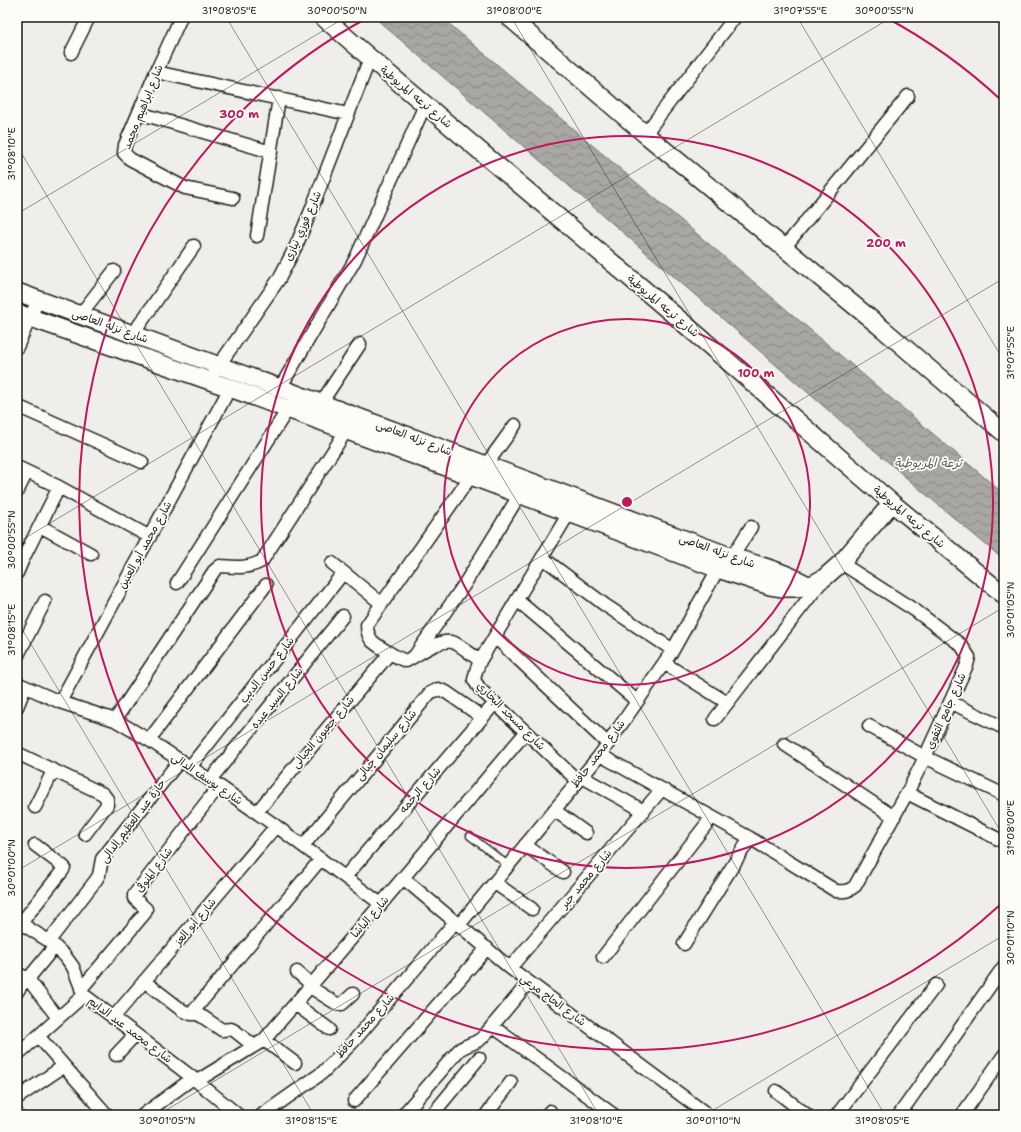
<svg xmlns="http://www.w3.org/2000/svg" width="1021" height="1132" viewBox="0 0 1021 1132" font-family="'Shantell Sans','Playpen Sans Arabic',sans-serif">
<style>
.water{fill:url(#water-waves);stroke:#706f6d}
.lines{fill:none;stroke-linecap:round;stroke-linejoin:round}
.lane-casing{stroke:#1c1c1c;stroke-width:9}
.street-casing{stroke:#1c1c1c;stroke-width:15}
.secondary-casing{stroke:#1c1c1c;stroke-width:20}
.lane{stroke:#fdfcf7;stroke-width:6}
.street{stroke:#fdfcf7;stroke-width:12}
.secondary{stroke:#fdfcf7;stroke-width:17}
.ticks{fill:none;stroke:#1c1c1c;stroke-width:1;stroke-opacity:0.45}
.ring{fill:none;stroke:#c2185b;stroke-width:2}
.labels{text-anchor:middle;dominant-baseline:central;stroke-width:3.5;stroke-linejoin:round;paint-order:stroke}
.street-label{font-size:11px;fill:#1c1c1c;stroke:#fdfcf7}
.water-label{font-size:12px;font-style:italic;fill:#5b5b59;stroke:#fdfcf7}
.centre{fill:#c2185b;stroke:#fdfcf7;stroke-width:2}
.ring-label{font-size:12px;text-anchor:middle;font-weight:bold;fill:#c2185b;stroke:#fdfcf7;stroke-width:3.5;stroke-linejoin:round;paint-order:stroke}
.neatline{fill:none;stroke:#1c1c1c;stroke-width:1.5}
.ticks-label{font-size:10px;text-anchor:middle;fill:#1c1c1c}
</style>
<defs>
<pattern id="water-waves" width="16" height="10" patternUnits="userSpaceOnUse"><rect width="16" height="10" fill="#a8a7a3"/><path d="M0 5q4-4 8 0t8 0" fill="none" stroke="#888784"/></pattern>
</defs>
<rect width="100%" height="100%" fill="#f0eeea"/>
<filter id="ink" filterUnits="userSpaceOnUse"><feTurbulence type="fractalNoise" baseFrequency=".025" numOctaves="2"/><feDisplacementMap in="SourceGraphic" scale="8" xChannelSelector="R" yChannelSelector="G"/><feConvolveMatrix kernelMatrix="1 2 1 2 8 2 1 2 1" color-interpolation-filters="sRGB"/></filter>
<g filter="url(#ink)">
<path class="water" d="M 374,17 L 441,17 L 1004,494 L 1004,560 L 910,481 Z"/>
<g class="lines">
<g class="lane-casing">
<path id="lane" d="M 470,836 L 509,866"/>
</g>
<g class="street-casing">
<path id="street" d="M 181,17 L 156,72 L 125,145 L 124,153 L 130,159 L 185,188 L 233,198
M 71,53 L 89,17
M 156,72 L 348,114
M 139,113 L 271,152
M 645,134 L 735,17
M 257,236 L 279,98
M 784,248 L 908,96
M 80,315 L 114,271
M 133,334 L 194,246
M 17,347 L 38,300
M 215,371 L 279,279 L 296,246 L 310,213 L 370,58
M 280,388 L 355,260 L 425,105
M 321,403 L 360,344
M 17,406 L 142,462
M 486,465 L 515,425
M 17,467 L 59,487 L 150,537
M 471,476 L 367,625 C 367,631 368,636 372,641 C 379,647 397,658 406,661 C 418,655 438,639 452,642 C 457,643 475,657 480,661
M 17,492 L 27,472
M 569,513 L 480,661 L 476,671 L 474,680 L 480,689 L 578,781
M 40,526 L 91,554
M 732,557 L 751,527
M 543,558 L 605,605 L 673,650
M 332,563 L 382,604
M 17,573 L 23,559 L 59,487
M 177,583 L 288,409
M 517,600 L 637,701
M 495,637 L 608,744
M 416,654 L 464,585 L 520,494
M 17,657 L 45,601
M 664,663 L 726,702
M 17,683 L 60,702 L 115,720 L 149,740 L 219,786 L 276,826 L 381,904
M 60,702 L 230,388
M 950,702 L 1004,728
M 17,707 L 25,687
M 715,719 L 822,581
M 115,720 L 214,571 L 220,566 C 235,567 248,569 262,561 L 346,431
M 869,726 L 925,757 L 1004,795
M 149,740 L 266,585
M 784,744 L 894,817
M 17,753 L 103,794 L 107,799 L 107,805 L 85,834
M 600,755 L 750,838 L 836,891 C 845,892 849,891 855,886 L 907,793 L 925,757 L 967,665 L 969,657 L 961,645 L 916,611 L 841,563
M 190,767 L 343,573
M 582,777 L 644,811
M 210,780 L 343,616
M 907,793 L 1002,841
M 35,807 L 53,771
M 554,810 L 586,833
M 257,812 L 390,653
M 525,845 L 563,872
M 303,846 L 430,693 L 438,689 L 446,692 L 482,717
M 345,877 L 495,703
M 403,878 L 510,968 L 708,1115
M 495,883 L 532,909
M 17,921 L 49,941 L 65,956 L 73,967 L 84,995 L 193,1078 L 238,1115
M 21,923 L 63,870 L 64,867 L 35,845
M 459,925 L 600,755 L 673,650 L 718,569
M 49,941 L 96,880 L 99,875 L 102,859 L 180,760
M 684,944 L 750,838
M 603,957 L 712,817
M 510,968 L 662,789
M 297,972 L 312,985
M 17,973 L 28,979 L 58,1018
M 28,979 L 55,946
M 144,981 L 183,1011 L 191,1014 L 197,1014 L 203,1017 L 222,1030 L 231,1029 L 235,1031 L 254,1046
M 310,987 L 337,1004 L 342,1004 L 353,994
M 81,989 L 145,913 L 146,909 L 134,898 L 134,895 L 219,786
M 17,992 L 26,978
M 295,1004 L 329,1029
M 191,1014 L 321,859
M 113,1018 L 276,826
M 492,1026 L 614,1115
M 38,1036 L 107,1115
M 264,1040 L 295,1063
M 17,1055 L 84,995
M 116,1055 L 135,1035
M 197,1081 L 264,1040 L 381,904 L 526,732
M 776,1091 L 807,1115
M 17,1098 L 64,1066
M 354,1101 L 487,948
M 143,1115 L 193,1078
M 262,1115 L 322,1073 L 353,1042 L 455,922
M 403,1115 L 459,1050 C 467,1044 476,1044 483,1037 L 529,982
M 432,1115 L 479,1058
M 486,1115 L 511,1082
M 547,1115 L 550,1111
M 837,1115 L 936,985
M 899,1115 L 1004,966
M 962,1115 L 1004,1055"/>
</g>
<g class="secondary-casing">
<path id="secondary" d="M 323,17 L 370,58 L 680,320 L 892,503 L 1004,595
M 509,17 L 645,134 L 883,329 L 1004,433
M 17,292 L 280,388 L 732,557 C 758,565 786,572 809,586
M 17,313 L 230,388 L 471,476 L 718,569 L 770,586 L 783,588 L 796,588 L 809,586 L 824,578 L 841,563 L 892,503"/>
</g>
<use href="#lane" class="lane"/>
<use href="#street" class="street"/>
<use href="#secondary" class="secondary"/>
</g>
</g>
<path class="ticks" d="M 226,17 L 885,1115M 511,17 L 1004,837M 797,17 L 1004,361M 17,146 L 599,1115M 17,214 L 346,17M 17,543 L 892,17M 17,621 L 314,1115M 17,871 L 1004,278M 17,1097 L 28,1115M 158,1115 L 1004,607M 705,1115 L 1004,935"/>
<g class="ring">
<circle cx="627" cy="502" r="183"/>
<circle cx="627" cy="502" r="366"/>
<path d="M1001 904A549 549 0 1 1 369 17M885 17A549 549 0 0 1 1001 100"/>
</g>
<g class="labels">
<g class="street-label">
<text transform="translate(416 97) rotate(40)">شارع ترعه المريوطية</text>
<text transform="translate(143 107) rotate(-68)">شارع ابراهيم محمد</text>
<text transform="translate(303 226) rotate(-66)">شارع فوزي نيازى</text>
<text transform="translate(663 306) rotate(40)">شارع ترعه المريوطية</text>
<text transform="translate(110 326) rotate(20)">شارع نزله العاصى</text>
<text transform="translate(414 438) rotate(21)">شارع نزله العاصى</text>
<text transform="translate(909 517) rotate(40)">شارع ترعه المريوطية</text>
<text transform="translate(145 545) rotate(-61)">شارع محمد أبو العنين</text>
<text transform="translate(717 551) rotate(20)">شارع نزله العاصى</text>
<text transform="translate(267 670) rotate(-52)">شارع حسن الديب</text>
<text transform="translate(277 698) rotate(-51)">شارع السيد عبده</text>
<text transform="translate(946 711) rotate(-66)">شارع جامع التقوى</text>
<text transform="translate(511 716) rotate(45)">شارع مسجد البخاري</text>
<text transform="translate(323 732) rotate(-50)">شارع جعيون الجبالى</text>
<text transform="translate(386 745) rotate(-50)">شارع سليمان جبالى</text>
<text transform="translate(598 754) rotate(-53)">شارع محمد حافظ</text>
<text transform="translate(207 779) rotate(34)">شارع يوسف الدالى</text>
<text transform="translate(420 790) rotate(-49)">شارع الرحمه</text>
<text transform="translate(133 821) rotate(-53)">حارة عبد العظيم الدالى</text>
<text transform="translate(154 870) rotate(-53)">شارع المنوفى</text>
<text transform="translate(586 879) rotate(-50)">شارع محمد جبر</text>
<text transform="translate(370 917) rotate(-49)">شارع الباشا</text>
<text transform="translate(195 922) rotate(-50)">شارع أبو العز</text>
<text transform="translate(553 1000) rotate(37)">شارع الحاج مرعي</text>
<text transform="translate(365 1026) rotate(-48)">شارع محمد حافظ</text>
<text transform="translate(130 1030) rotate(37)">شارع محمد عبد الدايم</text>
</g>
<g class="water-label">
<text x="928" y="463">ترعة المريوطية</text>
</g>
</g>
<circle cx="627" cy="502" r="6" class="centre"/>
<g class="ring-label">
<text x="239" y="118">300 m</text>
<text x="886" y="247">200 m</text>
<text x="756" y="377">100 m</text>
</g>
<rect width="1021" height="1132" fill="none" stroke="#fdfcf7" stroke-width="44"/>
<rect x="22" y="22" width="977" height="1088" class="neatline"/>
<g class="ticks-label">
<text x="229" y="14">31°08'05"E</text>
<text x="337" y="14">30°00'50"N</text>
<text x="514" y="14">31°08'00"E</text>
<text x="800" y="14">31°07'55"E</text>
<text x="884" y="14">30°00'55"N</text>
<text transform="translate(11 154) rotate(-90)" y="4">31°08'10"E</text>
<text transform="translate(1010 353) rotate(-90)" y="4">31°07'55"E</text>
<text transform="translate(11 540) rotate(-90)" y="4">30°00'55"N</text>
<text transform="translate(1010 610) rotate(-90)" y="4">30°01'05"N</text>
<text transform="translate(11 630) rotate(-90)" y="4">31°08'15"E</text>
<text transform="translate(1010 828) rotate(-90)" y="4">31°08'00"E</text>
<text transform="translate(11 868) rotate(-90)" y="4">30°01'00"N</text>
<text transform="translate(1010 938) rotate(-90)" y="4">30°01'10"N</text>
<text x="167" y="1124">30°01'05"N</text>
<text x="311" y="1124">31°08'15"E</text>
<text x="596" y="1124">31°08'10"E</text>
<text x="713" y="1124">30°01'10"N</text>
<text x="882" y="1124">31°08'05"E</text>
</g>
</svg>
